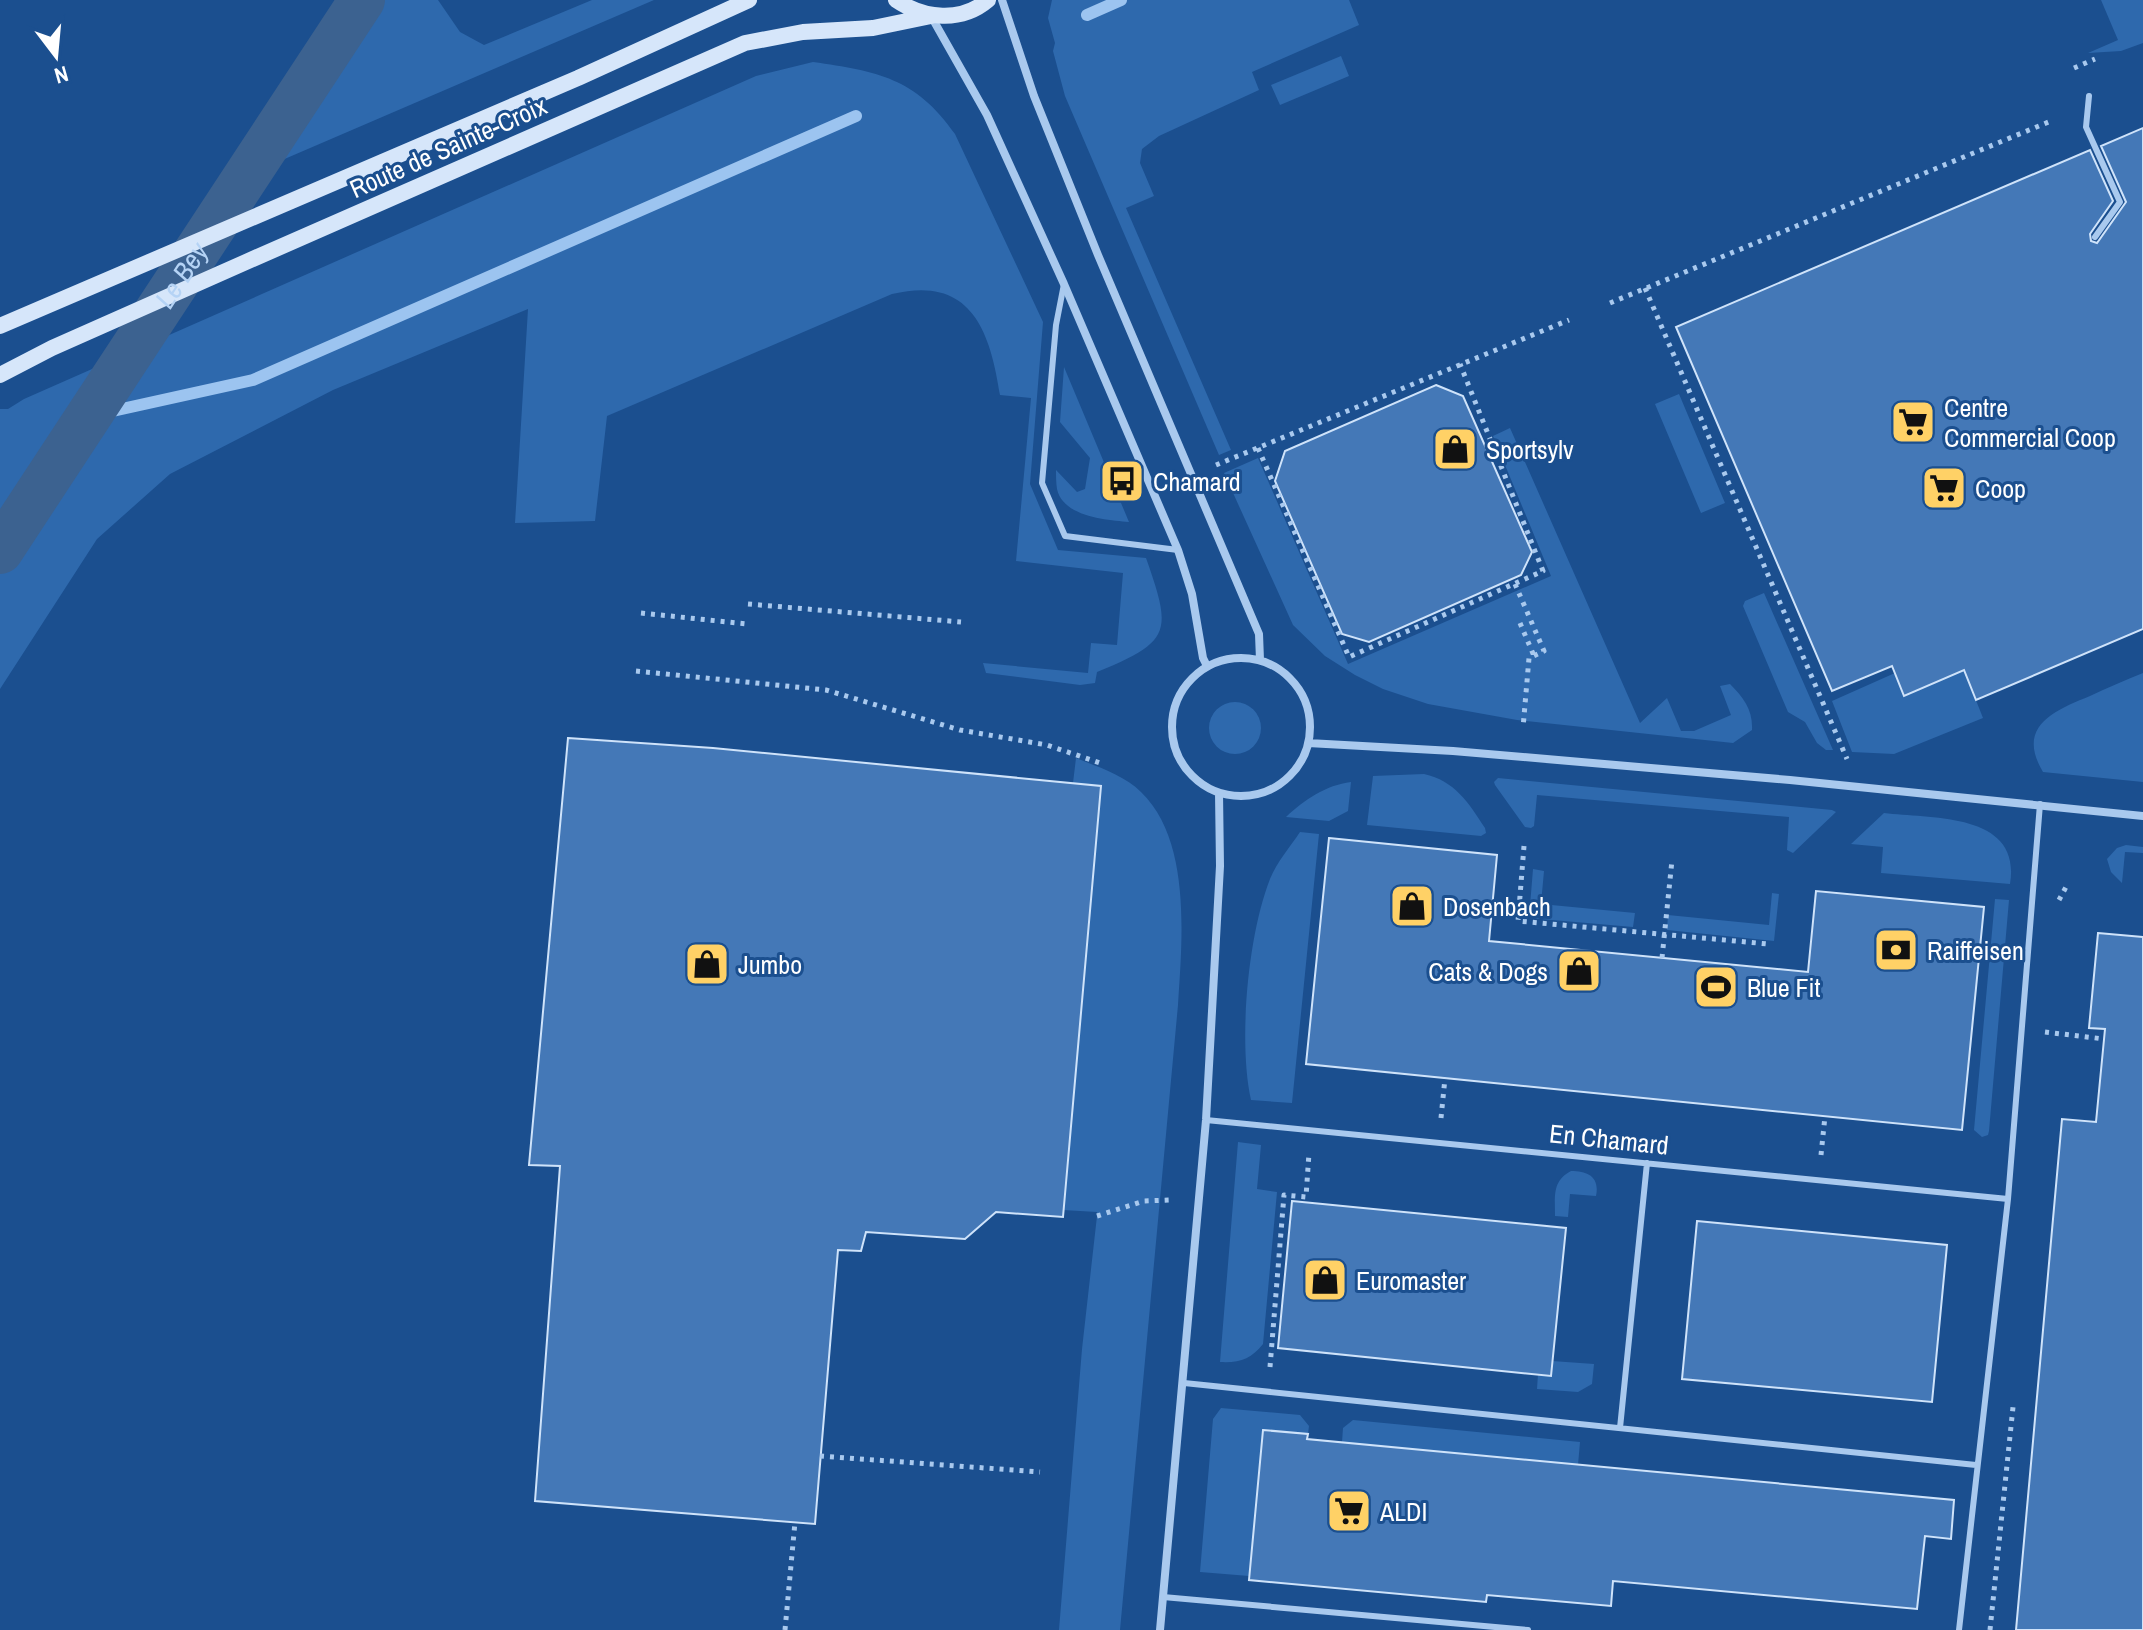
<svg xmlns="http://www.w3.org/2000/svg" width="2143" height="1630" viewBox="0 0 2143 1630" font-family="'Archivo Narrow',sans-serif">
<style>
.green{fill:#2e69ad}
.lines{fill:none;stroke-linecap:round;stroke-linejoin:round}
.stream{stroke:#9cc4f0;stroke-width:12}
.canal{stroke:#3c6290;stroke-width:46}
.building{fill:#4478b7;stroke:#cfe3fa;stroke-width:2}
.path{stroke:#a9c9ee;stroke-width:5;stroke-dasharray:4 6;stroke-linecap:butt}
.lane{stroke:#a9c9ee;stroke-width:6}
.street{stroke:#a9c9ee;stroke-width:8}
.secondary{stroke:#d6e6fa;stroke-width:16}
.labels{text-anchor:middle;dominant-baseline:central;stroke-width:6;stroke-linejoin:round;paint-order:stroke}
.street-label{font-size:26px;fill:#fff;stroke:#1b4f8f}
.poi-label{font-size:26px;fill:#fff;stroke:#1b4f8f;text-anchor:start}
.water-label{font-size:28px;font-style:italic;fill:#b5d3f5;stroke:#1b4f8f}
</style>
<rect width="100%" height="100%" fill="#1b4f8f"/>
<path class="green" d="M 370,0 L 438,0 L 460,32 L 484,45 L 592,0 L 654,0 L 259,170 Z
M 1052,0 L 1349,0 L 1359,25 L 1252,72 L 1259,90 L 1159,136 L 1142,149 L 1140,163 L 1154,196 L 1126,208 L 1231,450 L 1219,455 L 1065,96 L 1053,51 L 1055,43 L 1048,18 Z
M 2101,0 L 2143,0 L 2143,43 L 2121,51 L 2088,53 L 2118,40 Z
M 1341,56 L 1349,76 L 1280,105 L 1271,85 Z
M 813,62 C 877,71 916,78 955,134 L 1043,322 L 1030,484 L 1058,550 L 1146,558 C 1172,632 1172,641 1097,672 L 1095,683 L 1080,685 L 986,673 L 983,663 L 1088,673 L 1091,643 L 1117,645 L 1123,573 L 1016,561 L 1031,398 L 1000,395 C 990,329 970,275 892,294 L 607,416 L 595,521 L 515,523 L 528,309 L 333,390 L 170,474 L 97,539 L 0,689 L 0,409 L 8,409 L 24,399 L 756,76 Z
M 1064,367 L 1129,522 C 1107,520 1063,517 1057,489 C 1056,483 1056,476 1056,470 L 1077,492 L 1085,489 L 1090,458 L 1060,422 Z
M 1679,394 L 1725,503 L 1701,513 L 1655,404 Z
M 1510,428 L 1640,723 L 1667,698 L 1681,731 L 1694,731 L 1731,715 L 1720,686 L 1730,684 C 1744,698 1753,710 1752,730 L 1733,743 L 1517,720 L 1428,704 L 1383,689 L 1355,675 L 1325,656 L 1293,625 L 1224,473 L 1258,458 L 1348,664 L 1551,576 L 1493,436 Z
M 1764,593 L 1833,750 L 1826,750 L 1817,743 L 1805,722 L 1788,712 L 1743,606 L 1745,601 Z
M 1964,670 L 1983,718 L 1894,754 L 1852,752 L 1832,701 L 1895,673 L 1905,696 Z
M 2143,673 L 2143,782 L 2043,772 C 2016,727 2053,711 2090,696 C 2107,688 2125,680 2143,673 Z
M1209 728a26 26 0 1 1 52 0a26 26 0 1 1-52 0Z
M 1076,758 C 1098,767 1124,775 1141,792 C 1192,841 1182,941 1178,1005 L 1120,1630 L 1059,1630 L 1082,1349 L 1097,1216 L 1097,1212 L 1063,1210 L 1101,786 L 1073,783 Z
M 1424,774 C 1455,781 1468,802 1485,828 L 1486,833 L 1481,836 L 1367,825 L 1373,776 Z
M 1498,778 L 1832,810 L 1836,812 L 1793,853 L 1787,850 L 1789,817 L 1537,795 L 1534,826 L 1531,828 L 1525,827 L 1495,785 L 1494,782 Z
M 1351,782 L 1348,811 L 1329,821 L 1286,817 C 1304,800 1326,785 1351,782 Z
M 1884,813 C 1932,819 2022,812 2010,884 L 1881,873 L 1883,847 L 1851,844 Z
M 1300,832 L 1319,834 L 1292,1103 L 1251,1100 C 1238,1041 1248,935 1270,879 C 1277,862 1290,847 1300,832 Z
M 2126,845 L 2143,847 L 2143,853 L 2125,852 L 2122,883 L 2111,872 L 2107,859 L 2117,848 Z
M 1533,869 L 1544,871 L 1541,904 L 1635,913 L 1633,927 L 1529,918 Z
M 1772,893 L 1779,894 L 1774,941 L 1667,930 L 1668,915 L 1769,925 Z
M 1995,899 L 2009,900 L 1989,1131 L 1988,1135 L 1982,1137 L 1974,1130 Z
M 1238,1142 L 1261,1145 L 1257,1189 L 1277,1192 L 1263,1344 C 1251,1359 1240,1363 1220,1362 Z
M 1571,1171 C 1588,1171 1600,1177 1596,1196 L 1570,1194 L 1568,1217 L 1555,1216 C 1555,1196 1552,1181 1571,1171 Z
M 1552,1361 L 1594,1364 L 1592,1384 L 1578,1392 L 1537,1389 L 1538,1374 Z
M 1221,1408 L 1300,1415 L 1309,1426 L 1308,1434 L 1263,1430 L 1249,1576 L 1200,1572 L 1213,1419 Z
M 1353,1420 L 1580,1442 L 1578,1465 L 1342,1442 L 1343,1428 Z"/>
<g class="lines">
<path class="stream" d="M 1087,15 L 1121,0
M 90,416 L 253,380 L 856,116"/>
<path class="canal" id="s1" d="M 0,551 L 362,0"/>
</g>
<path class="building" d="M 2143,128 L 2143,629 L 1976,700 L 1964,670 L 1904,696 L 1892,666 L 1832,691 L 1676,327 L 2090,150 L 2113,201 L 2090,234 L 2091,241 L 2097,243 L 2126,202 L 2101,146 Z
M 1436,385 L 1463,396 L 1532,552 L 1521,575 L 1369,642 L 1342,634 L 1275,481 L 1285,451 Z
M 568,738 L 713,748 L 1101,786 L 1063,1217 L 996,1212 L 965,1239 L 866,1232 L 861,1251 L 838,1250 L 815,1524 L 535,1501 L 560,1166 L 529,1165 Z
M 1329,838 L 1497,855 L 1489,941 L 1808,972 L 1816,891 L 1984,907 L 1962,1130 L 1306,1064 Z
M 2098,933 L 2143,937 L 2143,1630 L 2016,1630 L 2062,1119 L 2096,1122 L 2105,1029 L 2089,1028 Z
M 1292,1201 L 1566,1228 L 1551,1376 L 1278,1348 Z
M 1697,1221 L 1947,1245 L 1932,1402 L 1682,1379 Z
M 1263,1430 L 1308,1434 L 1307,1439 L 1954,1500 L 1951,1539 L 1925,1536 L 1917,1609 L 1613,1581 L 1611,1606 L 1487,1595 L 1486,1602 L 1249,1580 Z"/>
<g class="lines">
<path class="path" d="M 2074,68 L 2095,59
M 1645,288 L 1847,759
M 1610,303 L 2051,121
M 1258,448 L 1349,657 L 1543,571 L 1460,364
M 1216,465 L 1569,320
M 1515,584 L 1544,651 L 1529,658 L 1523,728
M 748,604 L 961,622
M 641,613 L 747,624
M 1520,623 L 1534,656
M 636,671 L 826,690 L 960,730 L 1047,745 L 1103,764
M 1524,846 L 1518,921 L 1768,944
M 2059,900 L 2066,887
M 1662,958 L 1672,860
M 2045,1032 L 2104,1039
M 1441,1118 L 1445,1078
M 1821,1155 L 1825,1116
M 1097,1216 L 1144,1201 L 1170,1200
M 1270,1367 L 1284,1195 L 1306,1197 L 1309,1153
M 820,1456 L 1040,1472
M 785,1630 L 795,1522
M 1990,1630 L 2013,1407"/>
<path class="lane" d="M 2089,96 L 2086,127 L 2120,202 L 2095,237
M 1064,284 L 1056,325 L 1042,483 L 1065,536 L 1178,550
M 1206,1120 L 2008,1199
M 1184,1383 L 1976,1465
M 1620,1428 L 1647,1163
M 1163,1597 L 1528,1630
M 1959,1630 L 2008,1199 L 2040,804"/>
<path class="street" d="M 1002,0 L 1034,96 L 1098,255 L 1259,634 L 1260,660
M 931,16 L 987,115 L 1064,284 L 1178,550 L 1192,594 L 1203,658 L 1207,666
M1172 727a69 69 0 1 1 138 0a69 69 0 1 1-138 0Z
M 1308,743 L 1453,751 L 1790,780 L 2143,816
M 1160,1630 L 1206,1120 L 1220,866 L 1219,793"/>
<path class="secondary" d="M 896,0 C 924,19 961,23 988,0
M 0,326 L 578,78 L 749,0
M 0,375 L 52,348 L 246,262 L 745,43 L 803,32 L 873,28 L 931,16"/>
</g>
<defs>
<g id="supermarket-square" transform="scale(2.3)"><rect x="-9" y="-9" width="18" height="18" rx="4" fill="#ffd166" stroke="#1b4f8f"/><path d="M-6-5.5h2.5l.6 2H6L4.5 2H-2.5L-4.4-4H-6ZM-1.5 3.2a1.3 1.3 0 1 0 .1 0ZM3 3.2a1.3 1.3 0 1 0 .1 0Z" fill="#111"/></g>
<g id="shop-square" transform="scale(2.3)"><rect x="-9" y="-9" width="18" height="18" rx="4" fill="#ffd166" stroke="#1b4f8f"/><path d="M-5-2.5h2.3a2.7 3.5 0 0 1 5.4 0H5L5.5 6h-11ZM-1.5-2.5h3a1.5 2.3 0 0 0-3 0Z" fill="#111"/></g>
<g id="bus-square" transform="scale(2.3)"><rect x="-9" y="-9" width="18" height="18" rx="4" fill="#ffd166" stroke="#1b4f8f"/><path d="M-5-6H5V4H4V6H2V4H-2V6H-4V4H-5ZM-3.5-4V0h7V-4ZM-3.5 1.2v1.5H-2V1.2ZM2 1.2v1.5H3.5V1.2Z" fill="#111"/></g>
<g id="bank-square" transform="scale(2.3)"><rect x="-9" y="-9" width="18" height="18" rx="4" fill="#ffd166" stroke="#1b4f8f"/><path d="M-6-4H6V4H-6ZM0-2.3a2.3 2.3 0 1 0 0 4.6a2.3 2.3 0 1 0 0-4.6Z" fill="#111"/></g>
<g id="stadium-square" transform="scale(2.3)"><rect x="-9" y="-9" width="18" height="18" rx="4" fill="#ffd166" stroke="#1b4f8f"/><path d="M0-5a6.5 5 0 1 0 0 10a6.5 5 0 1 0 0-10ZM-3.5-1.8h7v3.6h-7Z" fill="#111"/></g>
</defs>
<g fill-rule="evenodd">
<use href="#supermarket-square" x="1913" y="422"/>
<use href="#shop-square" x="1455" y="449"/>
<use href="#bus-square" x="1122" y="481"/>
<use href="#supermarket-square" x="1944" y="488"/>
<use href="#shop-square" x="1412" y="906"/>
<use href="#bank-square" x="1896" y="950"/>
<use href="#shop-square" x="707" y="964"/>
<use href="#shop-square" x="1579" y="971"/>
<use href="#stadium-square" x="1716" y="987"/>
<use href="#shop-square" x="1325" y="1280"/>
<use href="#supermarket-square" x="1349" y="1511"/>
</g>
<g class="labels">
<g class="street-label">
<text transform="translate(448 147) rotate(-24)">Route de Sainte-Croix</text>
<text transform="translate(1609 1139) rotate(6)">En Chamard</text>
</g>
<g class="poi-label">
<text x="1944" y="407">Centre<tspan x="1944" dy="30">Commercial Coop</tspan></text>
<text x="1486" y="449">Sportsylv</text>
<text x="1153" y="481">Chamard</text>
<text x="1975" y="488">Coop</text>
<text x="1443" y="906">Dosenbach</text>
<text x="1927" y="950">Raiffeisen</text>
<text x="738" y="964">Jumbo</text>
<text x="1548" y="971" text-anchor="end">Cats &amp; Dogs</text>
<text x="1747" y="987">Blue Fit</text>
<text x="1356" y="1280">Euromaster</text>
<text x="1380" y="1511">ALDI</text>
</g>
<g class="water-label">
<text stroke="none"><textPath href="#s1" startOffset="330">Le Bey</textPath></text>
</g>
</g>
<g transform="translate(56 56) rotate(164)" stroke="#1b4f8f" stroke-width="6" paint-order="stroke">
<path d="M0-6L14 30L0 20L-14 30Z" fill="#ffffff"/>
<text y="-12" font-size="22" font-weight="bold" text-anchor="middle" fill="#ffffff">N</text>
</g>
</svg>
